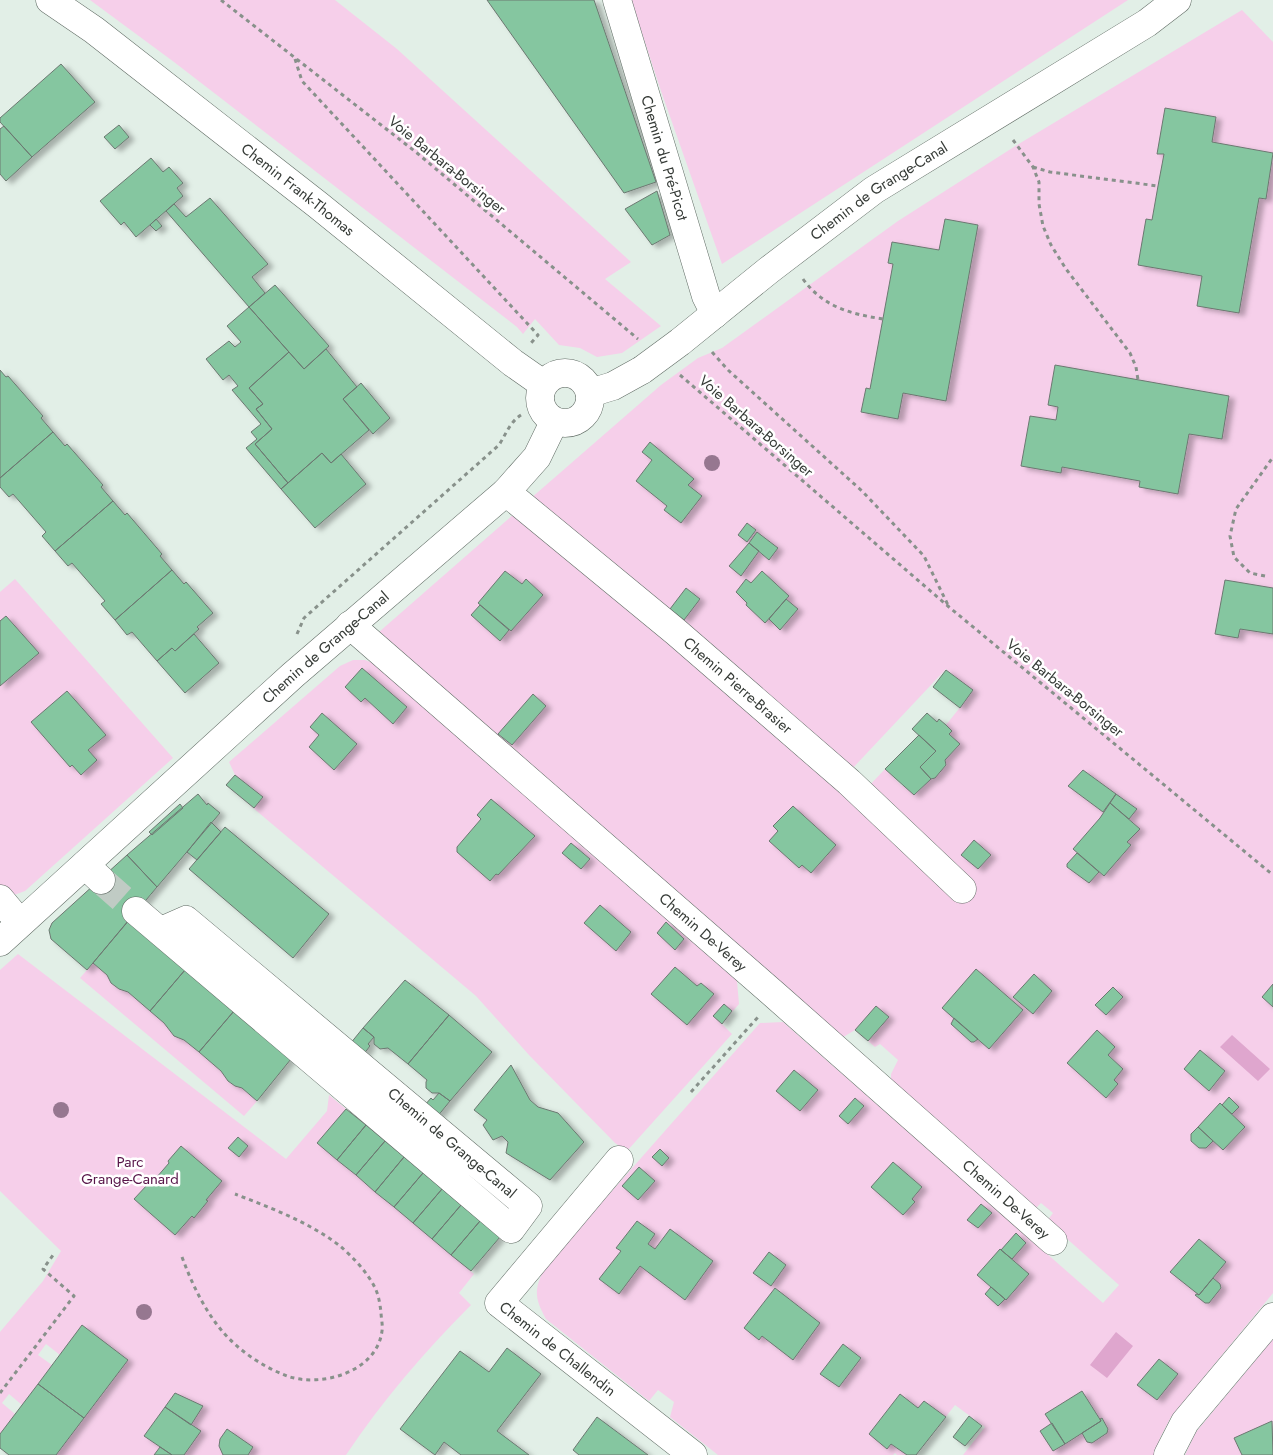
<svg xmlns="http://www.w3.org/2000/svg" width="1273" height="1455" viewBox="0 0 1273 1455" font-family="Jost,sans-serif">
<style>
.green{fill:#f6cfea}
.water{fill:#dfa6ce}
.building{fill:#85c6a0;stroke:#6c7871;filter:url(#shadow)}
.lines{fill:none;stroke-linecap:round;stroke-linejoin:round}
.street-tunnel{stroke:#c0cbc4;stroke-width:28;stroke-dasharray:28 14;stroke-linecap:butt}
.street-casing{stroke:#616c65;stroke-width:29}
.secondary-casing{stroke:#616c65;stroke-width:29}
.path{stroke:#88918b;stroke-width:3;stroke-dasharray:4 4;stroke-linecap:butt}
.street{stroke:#fff;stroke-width:28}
.secondary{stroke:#fff;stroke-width:28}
.secondary-bridge-casing{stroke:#616c65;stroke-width:29;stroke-linecap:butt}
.secondary-bridge{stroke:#fff;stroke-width:28}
.tree{fill:#967790}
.labels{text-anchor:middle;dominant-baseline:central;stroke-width:5;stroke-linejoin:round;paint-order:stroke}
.street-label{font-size:15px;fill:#363b37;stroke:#fff}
.park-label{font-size:15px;fill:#571549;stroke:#fff}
</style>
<defs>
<filter id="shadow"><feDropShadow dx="5.5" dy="3" stdDeviation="2.5" flood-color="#0004"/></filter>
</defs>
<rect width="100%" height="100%" fill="#e2efe7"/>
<path class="green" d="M 90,0 L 335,0 L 397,49 L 631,262 L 605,279 L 661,326 L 622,353 L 597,357 L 580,348 L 559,345 L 535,319 L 523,334 L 517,327 L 174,62 Z
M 631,0 L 1128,0 L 722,264 L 661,91 Z
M 1242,10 L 1273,42 L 1273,1293 L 1171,1417 L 1160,1438 L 1155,1455 L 963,1455 L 985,1427 L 955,1405 L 916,1455 L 897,1455 L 895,1453 L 893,1455 L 718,1455 L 670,1417 L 674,1402 L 658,1390 L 649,1401 L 546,1319 C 534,1297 534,1290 545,1267 L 760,1023 L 783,1022 L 1103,1303 L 1119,1285 L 1047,1221 L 1053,1213 L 1041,1203 L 1036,1208 L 891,1083 L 891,1074 L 898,1060 L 880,1044 L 875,1047 L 855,1030 L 840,1039 L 379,632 L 514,514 L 868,787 L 885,769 L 902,786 L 935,777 L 946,765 L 945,760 L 949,734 L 952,731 L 946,725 L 973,691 L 946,669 L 851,770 L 530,499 L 661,385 L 698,358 L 722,348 L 898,221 L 1017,145 Z
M 15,579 L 173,758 L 25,891 L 14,895 L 4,891 L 0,886 L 0,592 Z
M 353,660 L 365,660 L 378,665 L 737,981 L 739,1004 L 722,1024 L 732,1034 L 627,1151 L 615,1143 L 529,1055 L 476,996 L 226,785 L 235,775 L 229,762 L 340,666 Z
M 18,954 L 286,1159 L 327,1111 L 329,1095 L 346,1109 L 318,1143 L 474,1274 L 459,1293 L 471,1305 C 425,1351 382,1401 346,1455 L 56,1455 L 127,1360 L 60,1355 L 46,1344 L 38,1355 L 52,1365 L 22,1405 L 9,1394 L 2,1403 L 15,1414 L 0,1434 L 0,1332 L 43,1281 L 61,1251 L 0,1191 L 0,970 Z
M 93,963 L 107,975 L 111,983 L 119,989 L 128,992 L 164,1023 L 174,1036 L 184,1040 L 221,1071 L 228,1081 L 235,1086 L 242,1088 L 257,1101 L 244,1116 L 80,978 Z
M 1273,1339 L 1273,1455 L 1185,1455 L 1196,1432 Z"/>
<path class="water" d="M 1232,1035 L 1270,1069 L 1258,1081 L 1220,1047 Z
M 1116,1332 L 1133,1346 L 1107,1378 L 1090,1365 Z"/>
<path class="building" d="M 487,0 L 594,0 L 656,182 L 624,193 Z
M 61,64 L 95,102 L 32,157 L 0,122 L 0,118 Z
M 1165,108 L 1216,117 L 1212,142 L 1273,153 L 1266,199 L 1259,198 L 1239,313 L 1197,306 L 1202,276 L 1138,265 L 1146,219 L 1152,220 L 1158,186 L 1164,154 L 1157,154 Z
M 119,125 L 129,137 L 115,149 L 104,137 Z
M 4,126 L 32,157 L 6,181 L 0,174 L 0,129 Z
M 151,158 L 163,172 L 169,167 L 183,183 L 177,188 L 183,196 L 136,237 L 124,222 L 121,225 L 100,201 Z
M 657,191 L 670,235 L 652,245 L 625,209 Z
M 210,198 L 268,264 L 252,277 L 265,293 L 249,307 L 166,211 L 174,204 L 186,217 Z
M 156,219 L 162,226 L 156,231 L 150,225 Z
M 945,219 L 978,225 L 946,401 L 903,393 L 898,419 L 861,412 L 866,388 L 870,389 L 893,264 L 888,263 L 892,242 L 939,250 Z
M 275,285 L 329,346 L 304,369 L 249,307 Z
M 249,307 L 289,352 L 249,388 L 263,404 L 256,409 L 272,429 L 255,444 L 288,483 L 281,489 L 246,448 L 257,439 L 251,432 L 261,424 L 232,390 L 238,386 L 229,375 L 223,380 L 206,359 L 229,341 L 235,347 L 241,342 L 227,326 Z
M 326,349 L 357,387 L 343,399 L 369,430 L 331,463 L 322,453 L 288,483 L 255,444 L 272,429 L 256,409 L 263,404 L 249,388 L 289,352 L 304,369 Z
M 1055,365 L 1229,396 L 1222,439 L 1189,434 L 1178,494 L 1139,487 L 1140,481 L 1062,467 L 1061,473 L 1021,466 L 1030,416 L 1056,420 L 1058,407 L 1048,405 Z
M 0,370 L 6,377 L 8,376 L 43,416 L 41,418 L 53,432 L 0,478 Z
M 361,383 L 390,418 L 373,434 L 343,399 Z
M 53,432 L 65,446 L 67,444 L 103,485 L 101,487 L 113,501 L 55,551 L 42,536 L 46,532 L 13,494 L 9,497 L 0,487 L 0,478 Z
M 650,442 L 694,479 L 688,485 L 702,496 L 681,523 L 664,510 L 667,506 L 636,481 L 652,460 L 642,452 Z
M 322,453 L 331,463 L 341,454 L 366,484 L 315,528 L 281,489 Z
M 113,501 L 125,515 L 127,513 L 162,554 L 160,556 L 172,570 L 115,620 L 101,604 L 105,601 L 72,563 L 68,566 L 55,551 Z
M 747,523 L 756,530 L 747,542 L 738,535 Z
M 757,532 L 778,548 L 769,560 L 749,543 Z
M 749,543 L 759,551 L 741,576 L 729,566 Z
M 172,570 L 184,584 L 186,582 L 213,613 L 197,627 L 199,629 L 175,651 L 172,648 L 157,661 L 132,632 L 127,635 L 115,620 Z
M 505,571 L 522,584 L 526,579 L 543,595 L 511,631 L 478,603 Z
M 762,571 L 789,596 L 765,623 L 746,605 L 747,603 L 736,592 L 746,579 L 751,583 Z
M 1225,580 L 1273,588 L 1273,634 L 1240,629 L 1238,638 L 1215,634 Z
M 686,588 L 700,599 L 684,620 L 670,609 Z
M 786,599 L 798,609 L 780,630 L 769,619 Z
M 480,605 L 509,630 L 500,641 L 471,615 Z
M 6,616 L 39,653 L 0,686 L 0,621 Z
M 194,634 L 219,663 L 185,693 L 157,661 L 172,648 L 175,651 Z
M 362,668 L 407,707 L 393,724 L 365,698 L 361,702 L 345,687 Z
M 946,670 L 973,690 L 960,708 L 933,687 Z
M 67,691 L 106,735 L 88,750 L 97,760 L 81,775 L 72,765 L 70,767 L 31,722 Z
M 533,694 L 546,706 L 512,745 L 498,734 Z
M 322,713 L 357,744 L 334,770 L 309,747 L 319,735 L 310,727 Z
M 927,713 L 937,722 L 939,719 L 946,725 L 952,731 L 949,734 L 960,744 L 945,760 L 946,765 L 935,778 L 931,779 L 920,767 L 936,751 L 912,729 Z
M 919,735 L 936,751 L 920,767 L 931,779 L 914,795 L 885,769 Z
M 1083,770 L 1116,794 L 1103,812 L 1068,786 Z
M 235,775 L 263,797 L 254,808 L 226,785 Z
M 198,794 L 207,805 L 208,803 L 220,813 L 157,887 L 127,855 Z
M 1116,794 L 1137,809 L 1129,819 L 1110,803 Z
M 491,799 L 535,836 L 498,875 L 496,874 L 490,881 L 457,852 L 457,847 L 481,819 L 477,815 Z
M 1110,803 L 1140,829 L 1127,842 L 1131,845 L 1104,876 L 1073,849 L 1100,818 Z
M 180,804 L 183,808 L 152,835 L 149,832 Z
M 793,806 L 836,845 L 811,873 L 802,865 L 799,868 L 769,841 L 778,831 L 773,826 Z
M 211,822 L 221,832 L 197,860 L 187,852 Z
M 225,827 L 329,914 L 293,958 L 189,869 Z
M 974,840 L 991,855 L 978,869 L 961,855 Z
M 571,843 L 590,859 L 581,869 L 562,853 Z
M 1077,853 L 1099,872 L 1089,883 L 1067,867 L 1067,864 Z
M 127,855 L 157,887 L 87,970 L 51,939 L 49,930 L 52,923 Z
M 600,905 L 631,932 L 616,951 L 584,923 Z
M 128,921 L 185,970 L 150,1011 L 128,992 L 119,989 L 111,983 L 107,975 L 93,963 Z
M 666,922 L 684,939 L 675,950 L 657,933 Z
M 675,967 L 697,986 L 701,983 L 714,994 L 687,1025 L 651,994 Z
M 976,969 L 1023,1010 L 989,1049 L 942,1008 Z
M 185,970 L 234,1011 L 199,1052 L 184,1040 L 174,1036 L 164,1023 L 150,1011 Z
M 1034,974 L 1052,991 L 1033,1014 L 1013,997 Z
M 405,980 L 449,1015 L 408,1064 L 388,1048 L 380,1049 L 374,1044 L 374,1037 L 363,1028 Z
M 1273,984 L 1273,1007 L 1262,997 Z
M 1113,987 L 1123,997 L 1106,1015 L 1095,1005 Z
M 724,1004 L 732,1011 L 722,1024 L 713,1016 Z
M 876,1006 L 889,1017 L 868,1041 L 855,1030 Z
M 234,1011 L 291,1059 L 257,1101 L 242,1088 L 235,1086 L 228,1081 L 221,1071 L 199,1052 Z
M 449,1015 L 492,1052 L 450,1101 L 439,1093 L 432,1093 L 426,1088 L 426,1082 L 427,1080 L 408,1064 Z
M 954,1018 L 978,1039 L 974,1042 L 971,1042 L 951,1024 Z
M 363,1028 L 374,1037 L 368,1044 L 370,1046 L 363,1055 L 350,1044 Z
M 1097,1030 L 1115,1047 L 1108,1055 L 1123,1069 L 1114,1080 L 1118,1084 L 1106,1098 L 1067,1063 Z
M 1200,1050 L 1225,1071 L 1209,1091 L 1184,1069 Z
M 511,1065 L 530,1100 L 538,1107 L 558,1113 L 584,1142 L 550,1180 L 506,1153 L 508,1142 L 502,1136 L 493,1140 L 483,1125 L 487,1120 L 474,1110 Z
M 794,1070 L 818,1090 L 800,1111 L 776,1091 Z
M 439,1093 L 450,1101 L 437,1117 L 424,1106 L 431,1098 L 433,1100 Z
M 1229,1097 L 1239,1107 L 1232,1114 L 1222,1105 Z
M 855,1098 L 864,1106 L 848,1124 L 839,1116 Z
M 1220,1103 L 1245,1127 L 1223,1150 L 1198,1127 Z
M 346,1109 L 366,1125 L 337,1160 L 317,1143 Z
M 366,1125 L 385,1141 L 356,1175 L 337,1160 Z
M 1198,1127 L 1213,1141 L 1206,1148 L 1199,1148 L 1191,1141 L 1191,1134 Z
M 238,1137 L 248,1146 L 239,1157 L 228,1148 Z
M 385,1141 L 404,1157 L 375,1192 L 356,1175 Z
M 181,1146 L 222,1181 L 206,1200 L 208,1201 L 194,1218 L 192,1216 L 175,1235 L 134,1199 L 148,1184 L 150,1185 L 169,1163 L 168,1161 Z
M 660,1149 L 669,1158 L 662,1166 L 652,1157 Z
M 404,1157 L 423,1173 L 394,1207 L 375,1192 Z
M 893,1162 L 922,1187 L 912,1199 L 915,1202 L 903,1215 L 871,1187 Z
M 639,1167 L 655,1181 L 638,1200 L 622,1186 Z
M 423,1173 L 442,1189 L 413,1223 L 394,1207 Z
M 442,1189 L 461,1205 L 432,1239 L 413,1223 Z
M 981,1204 L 992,1213 L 978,1228 L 967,1220 Z
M 461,1205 L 480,1221 L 451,1255 L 432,1239 Z
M 480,1221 L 500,1237 L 471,1271 L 451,1255 Z
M 637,1221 L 655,1234 L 648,1244 L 655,1249 L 670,1229 L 713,1261 L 685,1300 L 640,1266 L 619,1294 L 599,1279 L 621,1251 L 616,1248 Z
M 1016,1233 L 1026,1243 L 1012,1259 L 1001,1250 Z
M 1199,1239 L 1226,1262 L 1199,1295 L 1170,1272 Z
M 1000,1249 L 1029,1274 L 1006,1300 L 977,1275 Z
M 769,1252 L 786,1265 L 771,1286 L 753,1273 Z
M 1213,1278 L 1220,1284 L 1221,1288 L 1209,1303 L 1205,1303 L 1195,1295 L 1197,1294 L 1199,1295 Z
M 991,1287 L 1005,1299 L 998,1306 L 985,1294 Z
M 775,1288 L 820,1323 L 793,1360 L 762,1336 L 759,1340 L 744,1328 Z
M 82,1325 L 128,1360 L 84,1418 L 38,1384 Z
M 843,1344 L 861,1358 L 839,1387 L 820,1374 Z
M 507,1348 L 541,1374 L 497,1431 L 529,1455 L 461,1455 L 444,1442 L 435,1455 L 400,1429 L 460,1351 L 489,1372 Z
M 1159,1359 L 1178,1374 L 1157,1400 L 1137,1385 Z
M 38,1384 L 84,1418 L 56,1455 L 9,1455 L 0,1448 L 0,1434 Z
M 1082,1391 L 1101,1421 L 1065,1444 L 1045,1414 Z
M 175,1393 L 203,1406 L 191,1425 L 165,1407 Z
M 900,1394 L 918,1408 L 924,1401 L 946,1417 L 916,1455 L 907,1455 L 891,1444 L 887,1449 L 869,1434 Z
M 165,1407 L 201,1431 L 184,1455 L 172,1455 L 144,1436 Z
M 969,1416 L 982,1426 L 965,1446 L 953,1437 Z
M 597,1417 L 648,1455 L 579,1455 L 573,1450 Z
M 1102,1418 L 1108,1429 L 1107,1433 L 1092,1443 L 1087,1442 L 1082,1433 L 1101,1421 L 1100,1419 Z
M 1272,1421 L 1273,1455 L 1242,1455 L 1234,1438 Z
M 1052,1423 L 1065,1444 L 1053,1451 L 1040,1431 Z
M 227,1429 L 253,1447 L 248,1455 L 223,1455 L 219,1446 L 220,1439 Z
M 160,1447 L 172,1455 L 154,1455 Z"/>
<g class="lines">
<path class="street-tunnel" d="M 101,880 L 136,911"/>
<g class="street-casing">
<g id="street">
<path id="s1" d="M 617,0 L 706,296 L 715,314"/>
<path id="s2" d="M 506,492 L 676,632 L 849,782 L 962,889"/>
<path id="s3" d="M 350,625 L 776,996 L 1053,1241"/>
<path d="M 85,865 L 101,880"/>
<path d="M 0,899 L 20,923"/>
<path d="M 136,911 L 511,1229 L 528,1206 L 186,920 L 161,931"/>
<path id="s4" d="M 619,1160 L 499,1303 L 693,1455"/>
<path d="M 1168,1455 L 1185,1422 L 1273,1317"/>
</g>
</g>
<g class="secondary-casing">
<g id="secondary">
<path id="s5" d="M 50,0 L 94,30 L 318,205 L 513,363 L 543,384"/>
<path id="s6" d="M 680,342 L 769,270 L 874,190 L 1147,23 L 1177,0"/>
<circle cx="565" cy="398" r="25"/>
<path d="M 590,393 L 613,386 L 642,370"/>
<path id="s7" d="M 0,942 L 293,675 L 506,492 L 537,457 L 554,422"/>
</g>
</g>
<path class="path" d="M 221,0 L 417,153 L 638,339
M 295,59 L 302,81 L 538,335 L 531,343
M 1013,140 L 1033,167 L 1039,182 L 1039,204 L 1043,226 L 1051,245 L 1066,269 L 1130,353 L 1136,367 L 1138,380
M 1033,167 L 1050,172 L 1158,186
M 803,279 C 823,307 851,314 883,319
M 712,352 L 728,370 L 862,491 L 924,556 L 948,605
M 680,375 L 949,607 L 1273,875
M 1265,576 L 1250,573 L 1234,557 L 1230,536 L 1236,509 L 1273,457
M 297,634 L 304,618 L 499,445 C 506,434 510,422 521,415
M 691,1092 L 758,1017
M 182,1257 C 192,1284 204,1309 222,1331 C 238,1350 263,1367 287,1376 C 321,1388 377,1372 382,1331 C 383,1325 381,1318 381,1312 C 380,1305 379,1297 376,1290 C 369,1274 353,1257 340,1246 C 309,1222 271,1208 235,1194
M 0,1393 L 74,1296 L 43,1269 L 53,1255"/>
<use href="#street" class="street"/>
<use href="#secondary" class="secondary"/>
<g class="secondary-bridge-casing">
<path id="secondary-bridge" d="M 642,370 L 680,342"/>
</g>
<use href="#secondary-bridge" class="secondary-bridge"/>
</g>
<g class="tree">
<circle cx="712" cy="463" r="8"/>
<circle cx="61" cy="1110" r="8"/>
<circle cx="144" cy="1312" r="8"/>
</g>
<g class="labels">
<g class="street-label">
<text stroke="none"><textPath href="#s1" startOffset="165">Chemin du Pré-Picot</textPath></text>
<text transform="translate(447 165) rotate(39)">Voie Barbara-Borsinger</text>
<text stroke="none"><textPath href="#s5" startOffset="312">Chemin Frank-Thomas</textPath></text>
<text stroke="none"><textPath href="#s6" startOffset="250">Chemin de Grange-Canal</textPath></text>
<text transform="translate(756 426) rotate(41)">Voie Barbara-Borsinger</text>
<text stroke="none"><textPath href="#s7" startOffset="439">Chemin de Grange-Canal</textPath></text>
<text stroke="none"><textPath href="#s2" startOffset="302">Chemin Pierre-Brasier</textPath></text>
<text transform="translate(1065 688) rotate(39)">Voie Barbara-Borsinger</text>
<text stroke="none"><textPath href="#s3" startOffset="468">Chemin De-Verey</textPath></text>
<text transform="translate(452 1143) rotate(40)">Chemin de Grange-Canal</text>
<text stroke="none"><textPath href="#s3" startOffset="872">Chemin De-Verey</textPath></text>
<text stroke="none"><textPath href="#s4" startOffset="261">Chemin de Challendin</textPath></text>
</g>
<g class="park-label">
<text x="130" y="1162">Parc<tspan x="130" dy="17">Grange-Canard</tspan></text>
</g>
</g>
</svg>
